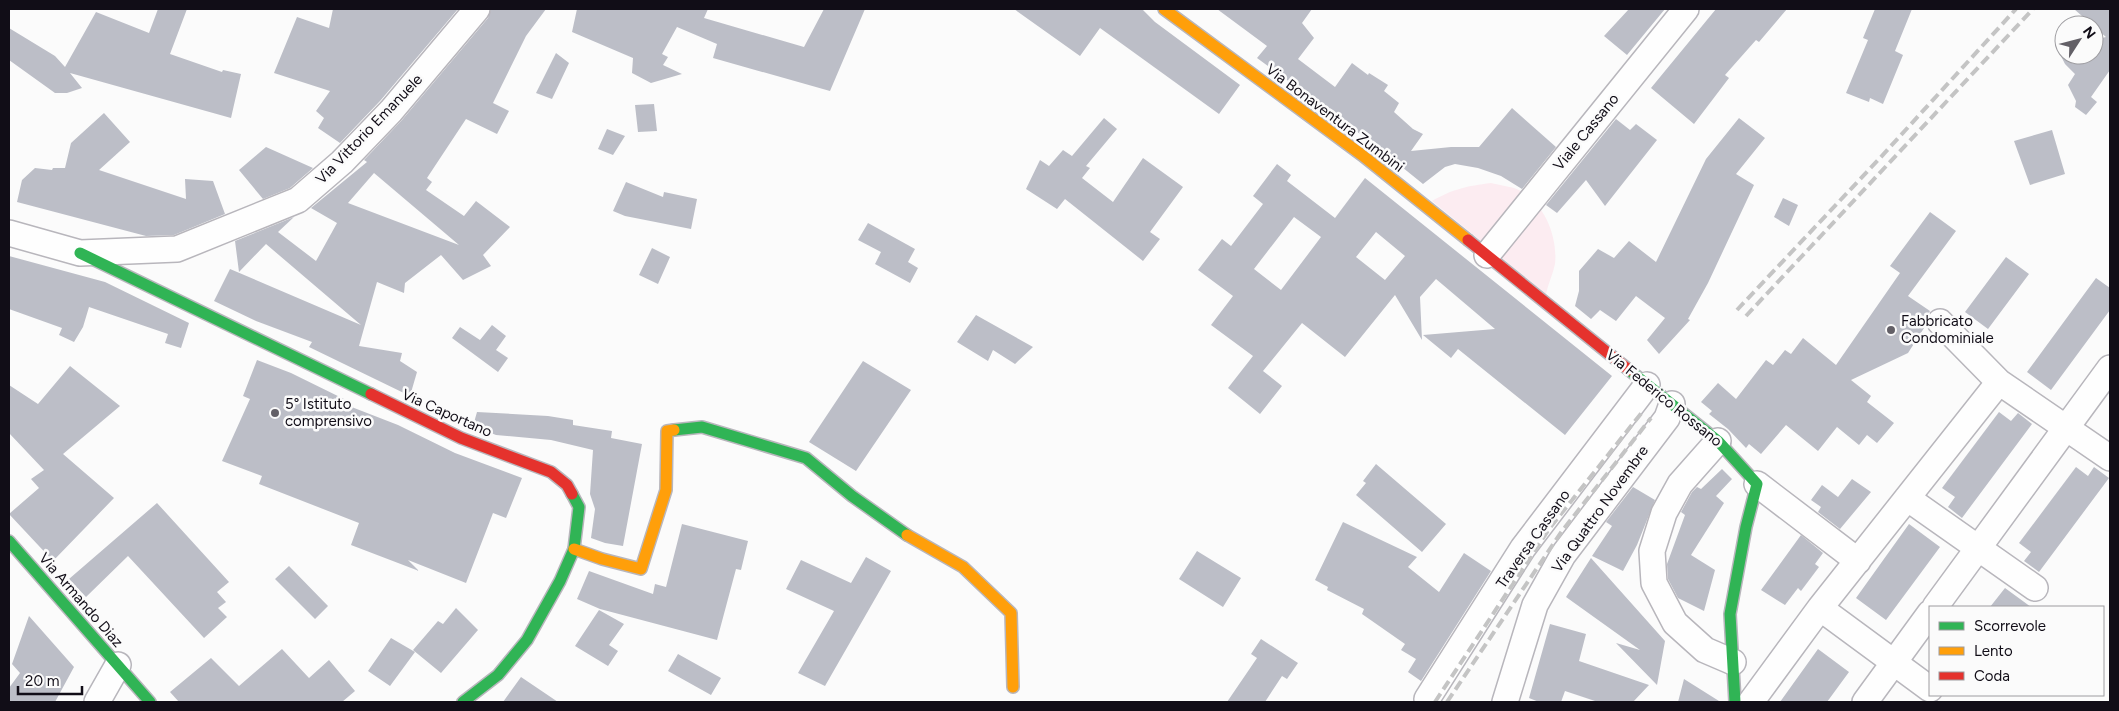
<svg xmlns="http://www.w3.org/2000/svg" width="2119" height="711" viewBox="0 0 2119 711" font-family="Figtree,sans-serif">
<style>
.green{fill:#fcecf1}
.building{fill:#bcbec7;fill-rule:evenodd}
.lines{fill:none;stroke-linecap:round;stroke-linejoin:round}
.street-casing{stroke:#b8b6bc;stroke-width:28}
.fast-casing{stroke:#b8b6bc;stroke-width:14}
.slow-casing{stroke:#b8b6bc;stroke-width:14}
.jam-casing{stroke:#b8b6bc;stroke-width:14}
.street{stroke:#fefefe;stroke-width:25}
.fast{stroke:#30b455;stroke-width:11}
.slow{stroke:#ff9f0a;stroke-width:11}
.jam{stroke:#e5322d;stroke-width:11}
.rail{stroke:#c4c4c4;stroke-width:4;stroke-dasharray:10 5;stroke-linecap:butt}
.poi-dot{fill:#636067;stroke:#fbfbfb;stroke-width:2}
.labels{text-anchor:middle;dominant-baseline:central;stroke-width:5;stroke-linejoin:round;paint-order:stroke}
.street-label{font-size:15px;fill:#110d17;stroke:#fbfbfb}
.poi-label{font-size:15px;fill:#110d17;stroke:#fbfbfb;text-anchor:start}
</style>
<rect width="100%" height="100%" fill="#fbfbfb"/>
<path class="green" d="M 1491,183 C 1498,185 1507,186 1514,188 C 1543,199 1558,235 1555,264 C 1553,274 1548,284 1546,294 L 1432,201 C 1453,189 1467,186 1491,183 Z"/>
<path class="building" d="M 158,9 L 187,9 L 170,54 L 222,72 L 223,70 L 241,74 L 231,118 L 70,73 L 82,88 L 67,93 L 55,93 L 9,60 L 9,28 L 55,56 L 65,67 L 96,12 L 149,33 Z
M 333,9 L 458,9 L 380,101 L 340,143 L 318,128 L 324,118 L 316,111 L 330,91 L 274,73 L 297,17 L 329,28 Z
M 491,9 L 546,9 L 526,36 L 493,103 L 509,111 L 497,134 L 466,119 L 427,178 L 432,182 L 426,190 L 464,216 L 476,201 L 510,227 L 483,255 L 491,266 L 463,280 L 441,255 L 405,283 L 404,293 L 377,282 L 359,346 L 402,353 L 400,361 L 417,372 L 410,396 L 309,347 L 312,342 L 256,321 L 214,301 L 230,269 L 361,325 L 266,244 L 239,272 L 235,241 L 294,217 L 278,232 L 316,261 L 337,223 L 311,208 L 367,162 L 364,160 L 402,120 L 488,18 ZM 374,173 L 459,245 L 348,203 Z
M 577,9 L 708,9 L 704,18 L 804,47 L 824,9 L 865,9 L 830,91 L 713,58 L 717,44 L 677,27 L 662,54 L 668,57 L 663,65 L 682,74 L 651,83 L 632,73 L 633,58 L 572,32 Z
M 1014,9 L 1142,9 L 1155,22 L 1240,85 L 1219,114 L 1100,28 L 1080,56 Z
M 1217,9 L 1312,9 L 1302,23 L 1314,38 L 1298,59 L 1335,87 L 1352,63 L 1368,75 L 1369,73 L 1388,85 L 1384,91 L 1399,103 L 1394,112 L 1413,129 L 1423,134 L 1411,151 L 1451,147 L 1479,147 L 1512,108 L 1556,147 L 1522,189 L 1501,176 L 1478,168 L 1455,164 L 1445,167 L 1423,184 L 1371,142 L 1257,58 L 1267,46 Z
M 1629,9 L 1665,9 L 1627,55 L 1604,36 Z
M 1716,9 L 1787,9 L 1759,42 L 1756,40 L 1725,75 L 1729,78 L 1694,124 L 1651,88 Z
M 1875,9 L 1912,9 L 1895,51 L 1903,55 L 1883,104 L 1870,98 L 1869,102 L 1846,93 L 1868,40 L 1863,38 Z
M 2074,9 L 2110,9 L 2110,70 L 2091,97 L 2097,102 L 2086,115 L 2075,107 L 2076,101 L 2068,85 L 2075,74 L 2065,64 L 2059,52 L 2064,50 L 2064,55 L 2094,55 L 2094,40 L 2106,37 Z
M 556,53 L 569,63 L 552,99 L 536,93 Z
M 654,104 L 657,131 L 638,132 L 635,105 Z
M 104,113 L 130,142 L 99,170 L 186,199 L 185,179 L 213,181 L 225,214 L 174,235 L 146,236 L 17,202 L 22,180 L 35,168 L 52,170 L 53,168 L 65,168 L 71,143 Z
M 1104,118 L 1117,129 L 1086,166 L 1090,168 L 1082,178 L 1113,202 L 1143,158 L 1183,187 L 1150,232 L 1160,239 L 1143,261 L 1065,199 L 1057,209 L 1026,189 L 1040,160 L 1049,166 L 1063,150 L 1072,156 Z
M 1739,118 L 1765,138 L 1736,174 L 1754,185 L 1708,283 L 1688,319 L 1690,320 L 1659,354 L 1647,340 L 1665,318 L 1636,296 L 1616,321 L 1600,310 L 1591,319 L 1575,306 L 1579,291 L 1579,271 L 1598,249 L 1614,258 L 1629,241 L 1656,262 L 1706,159 Z
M 1616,119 L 1630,130 L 1636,124 L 1657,140 L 1605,206 L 1586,180 L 1557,213 L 1546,205 Z
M 607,129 L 625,136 L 613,155 L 598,149 Z
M 2052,130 L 2065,174 L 2030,185 L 2014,141 Z
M 266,147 L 313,168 L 290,188 L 263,199 L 239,170 Z
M 1277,164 L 1291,175 L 1287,181 L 1335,218 L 1365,178 L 1612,376 L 1565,435 L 1458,349 L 1451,358 L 1423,335 L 1495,329 L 1436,279 L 1420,297 L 1422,340 L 1395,295 L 1345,357 L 1302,323 L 1263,371 L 1282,386 L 1260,414 L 1228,388 L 1253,356 L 1211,325 L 1233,296 L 1198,270 L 1222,239 L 1231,246 L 1263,204 L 1253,196 ZM 1294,217 L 1321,237 L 1281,290 L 1254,269 ZM 1376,232 L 1405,256 L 1385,280 L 1356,257 Z
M 626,182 L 663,197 L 664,192 L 697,199 L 691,229 L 625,216 L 613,211 Z
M 1783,198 L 1798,205 L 1789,226 L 1774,217 Z
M 1930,212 L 1956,231 L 1908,296 L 1930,311 L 1926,318 L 1926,325 L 1908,353 L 1851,380 L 1871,396 L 1867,402 L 1894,423 L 1877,443 L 1867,435 L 1859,445 L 1837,427 L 1818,451 L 1786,425 L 1761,454 L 1749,444 L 1746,448 L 1728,429 L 1709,414 L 1712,411 L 1701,402 L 1718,383 L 1736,399 L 1766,360 L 1773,365 L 1785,350 L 1791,354 L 1803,338 L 1836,365 L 1900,273 L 1890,266 Z
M 868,223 L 915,249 L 908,262 L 918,268 L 910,283 L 875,264 L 881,252 L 858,240 Z
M 652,248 L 670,257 L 658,284 L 639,275 Z
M 9,256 L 105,282 L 189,323 L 181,348 L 165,343 L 168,334 L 89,307 L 83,327 L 74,342 L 59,335 L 62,328 L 9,309 Z
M 2006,257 L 2029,274 L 1988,329 L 1965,312 Z
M 2096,278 L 2110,288 L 2110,310 L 2051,390 L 2027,372 Z
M 976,315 L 1033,347 L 1015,364 L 993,350 L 988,361 L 957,342 Z
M 492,325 L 506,336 L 496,350 L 508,358 L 498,372 L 452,338 L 460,327 L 480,340 Z
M 257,360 L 291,373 L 350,402 L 349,406 L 398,425 L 455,453 L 522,478 L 506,518 L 493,513 L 466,583 L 408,560 L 419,571 L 351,545 L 359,523 L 259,484 L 262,476 L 222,461 L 250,399 L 243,396 Z
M 863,361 L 911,390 L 856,471 L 809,442 Z
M 70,366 L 120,406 L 63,454 L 114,498 L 53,561 L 9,514 L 39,488 L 31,479 L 44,470 L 9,433 L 9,385 L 38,404 Z
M 477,412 L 548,416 L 573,420 L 573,425 L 612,431 L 611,438 L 642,444 L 623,546 L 605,543 L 591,538 L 595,509 L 590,494 L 593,450 L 551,440 L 496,435 L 473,426 Z
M 1999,412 L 2011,421 L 2018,413 L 2032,424 L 1962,518 L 1948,507 L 1955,497 L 1942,488 Z
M 1376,464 L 1446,524 L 1422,552 L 1356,495 L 1366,483 L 1363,481 Z
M 2076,467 L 2088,476 L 2094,467 L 2109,478 L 2039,572 L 2024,561 L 2031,552 L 2019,543 Z
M 1722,469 L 1732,479 L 1716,496 L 1724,503 L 1691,555 L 1715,570 L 1704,611 L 1678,598 L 1668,579 L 1667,564 L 1685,515 L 1681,512 L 1692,492 L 1697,487 L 1701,489 Z
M 1852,479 L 1871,492 L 1840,529 L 1818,512 L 1821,507 L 1811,500 L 1822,485 L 1838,497 Z
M 1633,487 L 1655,500 L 1637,545 L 1623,571 L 1592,556 L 1612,526 L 1606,522 Z
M 157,503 L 229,582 L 217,592 L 226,602 L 218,608 L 227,617 L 204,638 L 128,556 L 86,597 L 69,579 Z
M 1343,522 L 1417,557 L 1408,567 L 1439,592 L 1464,553 L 1491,571 L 1421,681 L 1408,672 L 1416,659 L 1401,650 L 1405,644 L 1362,614 L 1364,609 L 1327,590 L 1328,587 L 1315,580 Z
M 682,524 L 748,541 L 741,570 L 736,569 L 717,640 L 600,609 L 577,599 L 589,571 L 653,594 L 655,584 L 666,587 Z
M 1909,524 L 1940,547 L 1886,620 L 1856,598 Z
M 1801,535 L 1823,553 L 1815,564 L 1819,567 L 1801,591 L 1798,588 L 1785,605 L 1761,590 Z
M 1197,551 L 1241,578 L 1223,607 L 1179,579 Z
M 866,557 L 891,571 L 825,686 L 798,673 L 834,611 L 786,589 L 801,560 L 851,583 Z
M 1591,558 L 1665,641 L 1657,685 L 1616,643 L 1640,650 L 1566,597 Z
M 289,566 L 328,606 L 315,619 L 275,579 Z
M 2005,588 L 2031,607 L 1990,607 Z
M 456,608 L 478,630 L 441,673 L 413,650 L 438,621 L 443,624 Z
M 599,610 L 624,624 L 609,645 L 618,651 L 608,666 L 575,646 Z
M 29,616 L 74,667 L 55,702 L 9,702 L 9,688 L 20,673 L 12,664 Z
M 1550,624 L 1586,634 L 1579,661 L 1649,685 L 1633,702 L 1598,702 L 1565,691 L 1561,702 L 1539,702 L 1529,698 Z
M 391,638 L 415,652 L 390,686 L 368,671 Z
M 1261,639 L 1298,663 L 1287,679 L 1282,676 L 1265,702 L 1227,702 L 1257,658 L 1251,654 Z
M 282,649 L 309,678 L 329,660 L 355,691 L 342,702 L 179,702 L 170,692 L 211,658 L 239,686 Z
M 1818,649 L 1849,672 L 1827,702 L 1780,702 Z
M 678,654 L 721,678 L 711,695 L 668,671 Z
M 521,677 L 558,702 L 503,702 Z
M 1684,679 L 1719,701 L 1719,702 L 1678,702 Z"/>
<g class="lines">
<g class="street-casing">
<path id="street" d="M 9,233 L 80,253 L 177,249 L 298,200 L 342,162 L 391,111 L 477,9
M 1487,255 L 1686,9
M 1999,382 L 2110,458
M 1718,441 L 1680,484 L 1664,513 L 1652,551 L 1654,583 L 1675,623 L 1705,650 L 1733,662
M 1757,484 L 1858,561
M 1907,498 L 2035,588
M 1935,607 L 2110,368
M 1820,608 L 1930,689
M 1427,699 L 1523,548 L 1647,385
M 97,702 L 118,665
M 1505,702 L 1535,605 L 1563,555 L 1667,418 L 1672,404
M 1751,702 L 1820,608 L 1999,382 L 1940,322
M 1865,702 L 1930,613"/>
</g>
<g class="fast-casing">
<path id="fast" d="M 80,253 L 371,394
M 1629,370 L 1718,441 L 1757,484 L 1746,527 L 1730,614 L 1735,702
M 674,430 L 702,427 L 806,458 L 852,496 L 907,535
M 9,541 L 150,702
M 463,702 L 498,675 L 527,640 L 560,581 L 574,549 L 579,507 L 572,494"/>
</g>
<g class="slow-casing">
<path id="slow" d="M 1164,9 L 1362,155 L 1468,240
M 907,535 L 963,567 L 1011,613 L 1013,687
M 574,549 L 602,559 L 641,569 L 666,490 L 667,431 L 674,430"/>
</g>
<g class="jam-casing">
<path id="jam" d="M 1468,240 L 1629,370
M 371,394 L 461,438 L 551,472 L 567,485 L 572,494"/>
</g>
<use href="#street" class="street"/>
<use href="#fast" class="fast"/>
<use href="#slow" class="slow"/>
<use href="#jam" class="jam"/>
<path class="rail" d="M 1737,310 L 1880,158 L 2016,9
M 1746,316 L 2033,9
M 1435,702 L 1549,529 L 1643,411
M 1447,702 L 1562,531 L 1651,418"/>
</g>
<g class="poi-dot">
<circle cx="1891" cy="330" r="5"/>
<circle cx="275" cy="413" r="5"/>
</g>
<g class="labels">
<g class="street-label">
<text transform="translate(1335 118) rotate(37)">Via Bonaventura Zumbini</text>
<text transform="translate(369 129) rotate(-46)">Via Vittorio Emanuele</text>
<text transform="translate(1586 132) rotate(-51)">Viale Cassano</text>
<text transform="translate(1664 398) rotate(39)">Via Federico Rossano</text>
<text transform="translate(447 413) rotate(24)">Via Caportano</text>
<text transform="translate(1600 509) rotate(-54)">Via Quattro Novembre</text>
<text transform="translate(1533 539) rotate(-55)">Traversa Cassano</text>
<text transform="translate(81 600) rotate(49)">Via Armando Diaz</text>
</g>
<g class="poi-label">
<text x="1901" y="321">Fabbricato<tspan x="1901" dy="17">Condominiale</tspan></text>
<text x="285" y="404">5° Istituto<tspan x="285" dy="17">comprensivo</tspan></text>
</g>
</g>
<rect width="2119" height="711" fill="none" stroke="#110d17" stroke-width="20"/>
<rect x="1929" y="606" width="175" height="90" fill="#fbfbfb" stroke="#9d9ca0"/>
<rect x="1939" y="622" width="25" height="8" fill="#30b455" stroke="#9d9ca0"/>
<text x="1974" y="631" font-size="15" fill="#110d17">Scorrevole</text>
<rect x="1939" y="647" width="25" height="8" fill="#ff9f0a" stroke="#9d9ca0"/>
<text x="1974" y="656" font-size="15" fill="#110d17">Lento</text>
<rect x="1939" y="672" width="25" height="8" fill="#e5322d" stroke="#9d9ca0"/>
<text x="1974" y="681" font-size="15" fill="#110d17">Coda</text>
<g transform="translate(2079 40) rotate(54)"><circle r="24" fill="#fbfbfb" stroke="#9d9ca0"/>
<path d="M0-4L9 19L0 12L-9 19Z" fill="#636067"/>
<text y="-8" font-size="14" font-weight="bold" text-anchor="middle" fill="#110d17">N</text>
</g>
<path d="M18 686v8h64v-8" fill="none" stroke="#110d17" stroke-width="2.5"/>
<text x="25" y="686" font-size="15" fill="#110d17" stroke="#fbfbfb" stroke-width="4" paint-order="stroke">20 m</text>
</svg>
